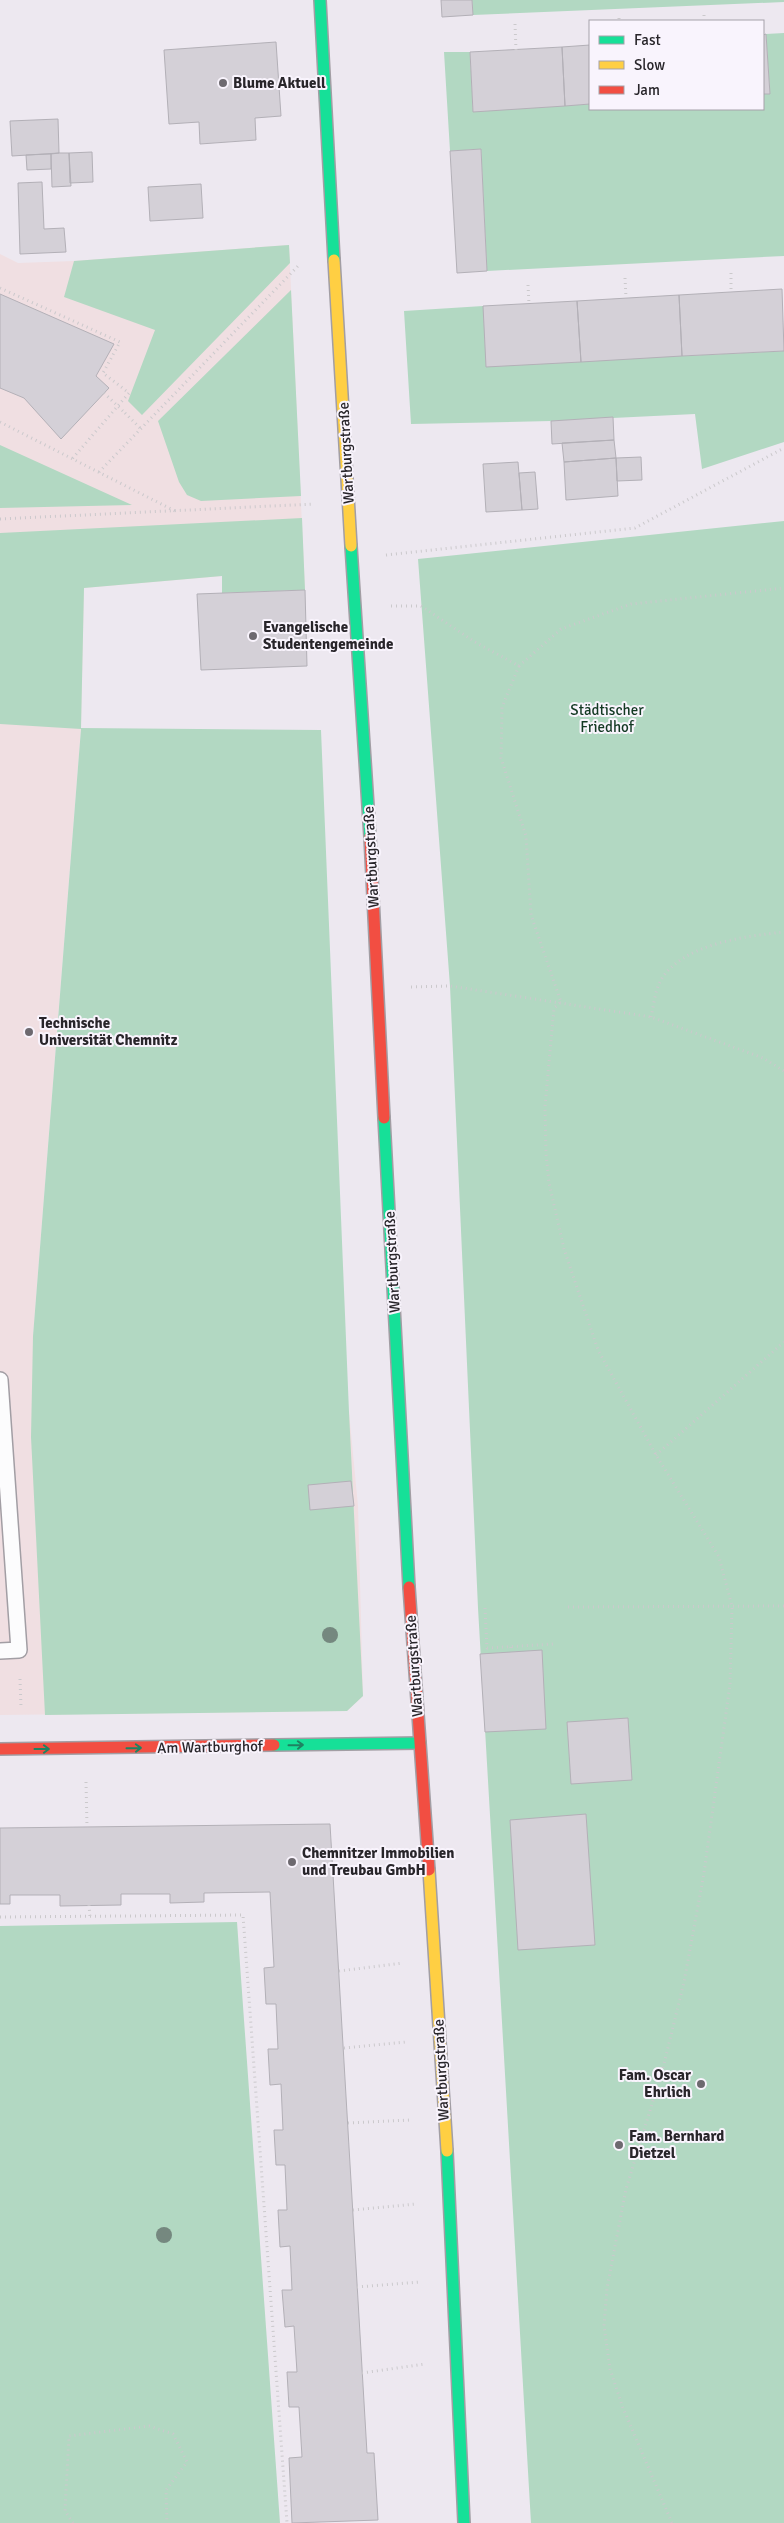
<svg xmlns="http://www.w3.org/2000/svg" width="784" height="2523" viewBox="0 0 784 2523" font-family="Signika,sans-serif">
<style>
.education{fill:#f0dfe2}
.green{fill:#b2d8c2}
.building{fill:#d4d0d7;stroke:#b3b0b7}
.lines{fill:none;stroke-linecap:round;stroke-linejoin:round}
.lane-casing{stroke:#a29ea4;stroke-width:18}
.fast-casing{stroke:#a29ea4;stroke-width:14}
.slow-casing{stroke:#a29ea4;stroke-width:14}
.jam-casing{stroke:#a29ea4;stroke-width:14}
.path{stroke:#cbc9cc;stroke-width:3;stroke-dasharray:1 4;stroke-linecap:butt}
.lane{stroke:#fcfcfd;stroke-width:15}
.fast{stroke:#16e098;stroke-width:11}
.slow{stroke:#ffcf43;stroke-width:11}
.jam{stroke:#f24e42;stroke-width:11}
.path-bridge{stroke:#cbc9cc;stroke-width:3;stroke-dasharray:1 4;stroke-linecap:butt}
.tree{fill:#75887f}
.oneway{stroke:#1f8261}
.poi-dot{fill:#6d696f;stroke:#f9f4fd;stroke-width:2}
.labels{text-anchor:middle;dominant-baseline:central;stroke-width:4;stroke-linejoin:round;paint-order:stroke}
.poi-label{font-size:15px;font-weight:bold;fill:#28252a;stroke:#f9f4fd;text-anchor:start}
.street-label{font-size:15px;fill:#28252a;stroke:#f9f4fd}
.park-label{font-size:15px;fill:#133923;stroke:#f9f4fd}
</style>
<rect width="100%" height="100%" fill="#ede8f0"/>
<path class="education" d="M 289,245 L 305,590 L 222,576 L 84,588 L 81,728 L 33,1336 L 349,1412 L 358,1506 L 363,1696 L 347,1711 L 0,1715 L 0,254 L 18,263 L 74,261 Z"/>
<path class="green" d="M 472,0 L 784,0 L 784,2 L 473,15 Z
M 784,33 L 784,256 L 487,271 L 481,149 L 450,151 L 444,52 L 470,52 L 473,111 L 590,104 L 590,109 L 763,109 L 763,94 L 770,93 L 766,34 Z
M 289,245 L 290,263 L 142,415 L 128,401 L 155,330 L 64,297 L 74,261 Z
M 291,290 L 301,496 L 201,501 L 187,495 L 179,482 L 158,421 Z
M 483,306 L 682,356 L 784,351 L 784,442 L 702,469 L 695,414 L 551,421 L 411,424 L 404,311 Z
M 0,445 L 132,505 L 0,508 Z
M 302,518 L 305,590 L 222,593 L 222,576 L 84,588 L 81,728 L 321,730 L 349,1412 L 363,1696 L 347,1711 L 45,1715 L 31,1437 L 33,1336 L 81,729 L 0,724 L 0,533 Z
M 784,521 L 784,2523 L 531,2523 L 478,1608 L 450,986 L 418,559 Z
M 237,1922 L 280,2523 L 0,2523 L 0,1926 Z"/>
<path class="building" d="M 441,0 L 472,0 L 473,15 L 442,17 Z
M 766,34 L 770,94 L 763,94 L 763,35 Z
M 276,42 L 281,116 L 255,118 L 256,140 L 200,144 L 199,122 L 169,124 L 164,50 Z
M 590,45 L 590,104 L 565,106 L 562,47 Z
M 562,47 L 565,106 L 473,112 L 470,52 Z
M 58,119 L 59,153 L 12,156 L 10,121 Z
M 481,149 L 487,271 L 457,273 L 450,151 Z
M 92,152 L 93,182 L 70,183 L 69,153 Z
M 59,153 L 69,153 L 71,186 L 52,187 L 51,154 Z
M 51,154 L 51,169 L 27,170 L 26,155 Z
M 42,182 L 44,229 L 64,228 L 66,252 L 20,254 L 18,183 Z
M 201,184 L 203,218 L 150,221 L 148,187 Z
M 782,289 L 784,351 L 682,356 L 679,295 Z
M 0,294 L 114,344 L 96,376 L 109,388 L 61,439 L 24,398 L 0,388 Z
M 679,295 L 682,356 L 581,362 L 577,301 Z
M 577,301 L 581,362 L 486,367 L 483,306 Z
M 613,417 L 614,440 L 552,444 L 551,421 Z
M 614,440 L 616,458 L 564,462 L 562,443 Z
M 641,457 L 642,480 L 617,481 L 616,458 Z
M 616,458 L 618,496 L 566,500 L 564,462 Z
M 518,462 L 522,510 L 486,512 L 483,464 Z
M 535,472 L 538,509 L 522,510 L 519,473 Z
M 305,590 L 307,666 L 201,670 L 197,594 Z
M 351,1481 L 354,1506 L 310,1510 L 308,1485 Z
M 542,1650 L 546,1729 L 485,1732 L 480,1654 Z
M 628,1718 L 632,1780 L 571,1784 L 567,1722 Z
M 586,1814 L 595,1945 L 518,1950 L 510,1820 Z
M 330,1824 L 367,2453 L 374,2453 L 378,2520 L 292,2523 L 289,2458 L 302,2457 L 299,2407 L 289,2407 L 287,2372 L 297,2372 L 294,2326 L 285,2327 L 282,2290 L 292,2290 L 290,2246 L 280,2247 L 278,2210 L 287,2210 L 285,2165 L 276,2165 L 274,2130 L 283,2130 L 281,2084 L 270,2085 L 268,2049 L 278,2049 L 276,2004 L 266,2004 L 264,1968 L 274,1967 L 270,1892 L 204,1893 L 204,1902 L 170,1903 L 170,1894 L 121,1894 L 121,1905 L 60,1906 L 60,1895 L 10,1895 L 10,1904 L 0,1904 L 0,1828 Z"/>
<g class="lines">
<g class="lane-casing">
<path id="lane" d="M 0,1380 L 19,1650 L 0,1651"/>
</g>
<g class="fast-casing">
<path id="fast" d="M 320,0 L 334,260
M 351,546 L 370,837
M 384,1118 L 409,1587
M 274,1745 L 420,1743
M 447,2151 L 464,2523"/>
</g>
<g class="slow-casing">
<path id="slow" d="M 334,260 L 351,546
M 429,1870 L 447,2151"/>
</g>
<g class="jam-casing">
<path id="jam" d="M 370,837 L 384,1118
M 409,1587 L 429,1870
M 0,1749 L 274,1745"/>
</g>
<path class="path" d="M 704,15 L 704,21
M 619,18 L 619,21
M 515,24 L 516,50
M 731,273 L 731,292
M 625,278 L 626,298
M 528,285 L 529,304
M 0,288 L 120,342 L 103,373 L 129,393 L 72,459
M 125,413 L 141,429
M 0,422 L 175,511
M 99,472 L 299,265
M 0,519 L 314,504
M 386,555 L 635,528 L 784,448
M 391,606 L 421,606 L 475,642 L 519,666 L 561,629 L 631,604 L 784,588
M 519,666 L 502,707 L 501,758 L 526,836 L 531,915 L 561,1002 L 554,1008 L 545,1106 L 546,1153 L 549,1183 L 564,1249 L 598,1350 L 656,1455 L 719,1557 L 732,1606 L 730,1684 L 704,1873 L 684,1982 L 663,2068 L 626,2189 L 607,2288 L 604,2326 L 610,2369 L 623,2408 L 672,2523
M 411,987 L 450,986 L 651,1017 L 763,1058 L 784,1071
M 651,1017 C 654,1005 655,990 661,980 C 682,944 746,936 784,932
M 656,1455 L 784,1342
M 568,1607 L 784,1606
M 485,1608 L 487,1648 L 554,1644
M 511,1647 L 511,1652
M 20,1679 L 21,1707
M 86,1782 L 87,1827
M 89,1905 L 90,1917
M 0,1917 L 243,1915 L 287,2523
M 339,1971 L 403,1963
M 344,2048 L 406,2042
M 348,2123 L 411,2120
M 353,2210 L 416,2204
M 357,2287 L 420,2282
M 362,2373 L 425,2364
M 73,2523 L 65,2511 L 69,2436 L 149,2426 L 173,2434 L 187,2462 L 166,2490 L 167,2523"/>
<use href="#lane" class="lane"/>
<use href="#fast" class="fast"/>
<use href="#slow" class="slow"/>
<use href="#jam" class="jam"/>
<path class="path-bridge" d="M 104,393 L 125,413"/>
</g>
<g class="tree">
<circle cx="330" cy="1635" r="8"/>
<circle cx="164" cy="2235" r="8"/>
</g>
<defs><path id="oneway-shaft" d="M-6 0H5M1.5-3L5.5 0L1.5 3" fill="none" stroke-width="1.6" stroke-linecap="round" stroke-linejoin="round" transform="scale(1.25)"/></defs>
<g class="oneway">
<use href="#oneway-shaft" transform="translate(296 1745) rotate(-1)"/>
<use href="#oneway-shaft" transform="translate(134 1748) rotate(-1)"/>
<use href="#oneway-shaft" transform="translate(42 1749)"/>
</g>
<g class="poi-dot">
<circle cx="223" cy="83" r="5"/>
<circle cx="253" cy="636" r="5"/>
<circle cx="29" cy="1032" r="5"/>
<circle cx="292" cy="1862" r="5"/>
<circle cx="701" cy="2084" r="5"/>
<circle cx="619" cy="2145" r="5"/>
</g>
<g class="labels">
<g class="poi-label">
<text x="233" y="83">Blume Aktuell</text>
<text x="263" y="627">Evangelische<tspan x="263" dy="17">Studentengemeinde</tspan></text>
<text x="39" y="1023">Technische<tspan x="39" dy="17">Universität Chemnitz</tspan></text>
<text x="302" y="1853">Chemnitzer Immobilien<tspan x="302" dy="17">und Treubau GmbH</tspan></text>
<text x="691" y="2075" text-anchor="end">Fam. Oscar<tspan x="691" dy="17">Ehrlich</tspan></text>
<text x="629" y="2136">Fam. Bernhard<tspan x="629" dy="17">Dietzel</tspan></text>
</g>
<g class="street-label">
<text transform="translate(346 453) rotate(-93)">Wartburgstraße</text>
<text transform="translate(371 857) rotate(-93)">Wartburgstraße</text>
<text transform="translate(392 1262) rotate(-93)">Wartburgstraße</text>
<text transform="translate(414 1666) rotate(-94)">Wartburgstraße</text>
<text transform="translate(210 1747) rotate(-1)">Am Wartburghof</text>
<text transform="translate(441 2070) rotate(-93)">Wartburgstraße</text>
</g>
<g class="park-label">
<text x="607" y="710">Städtischer<tspan x="607" dy="17">Friedhof</tspan></text>
</g>
</g>
<rect x="589" y="20" width="175" height="90" fill="#f9f4fd" stroke="#a5a1a9"/>
<rect x="599" y="36" width="25" height="8" fill="#16e098" stroke="#a5a1a9"/>
<text x="634" y="45" font-size="15" fill="#28252a">Fast</text>
<rect x="599" y="61" width="25" height="8" fill="#ffcf43" stroke="#a5a1a9"/>
<text x="634" y="70" font-size="15" fill="#28252a">Slow</text>
<rect x="599" y="86" width="25" height="8" fill="#f24e42" stroke="#a5a1a9"/>
<text x="634" y="95" font-size="15" fill="#28252a">Jam</text>
</svg>
